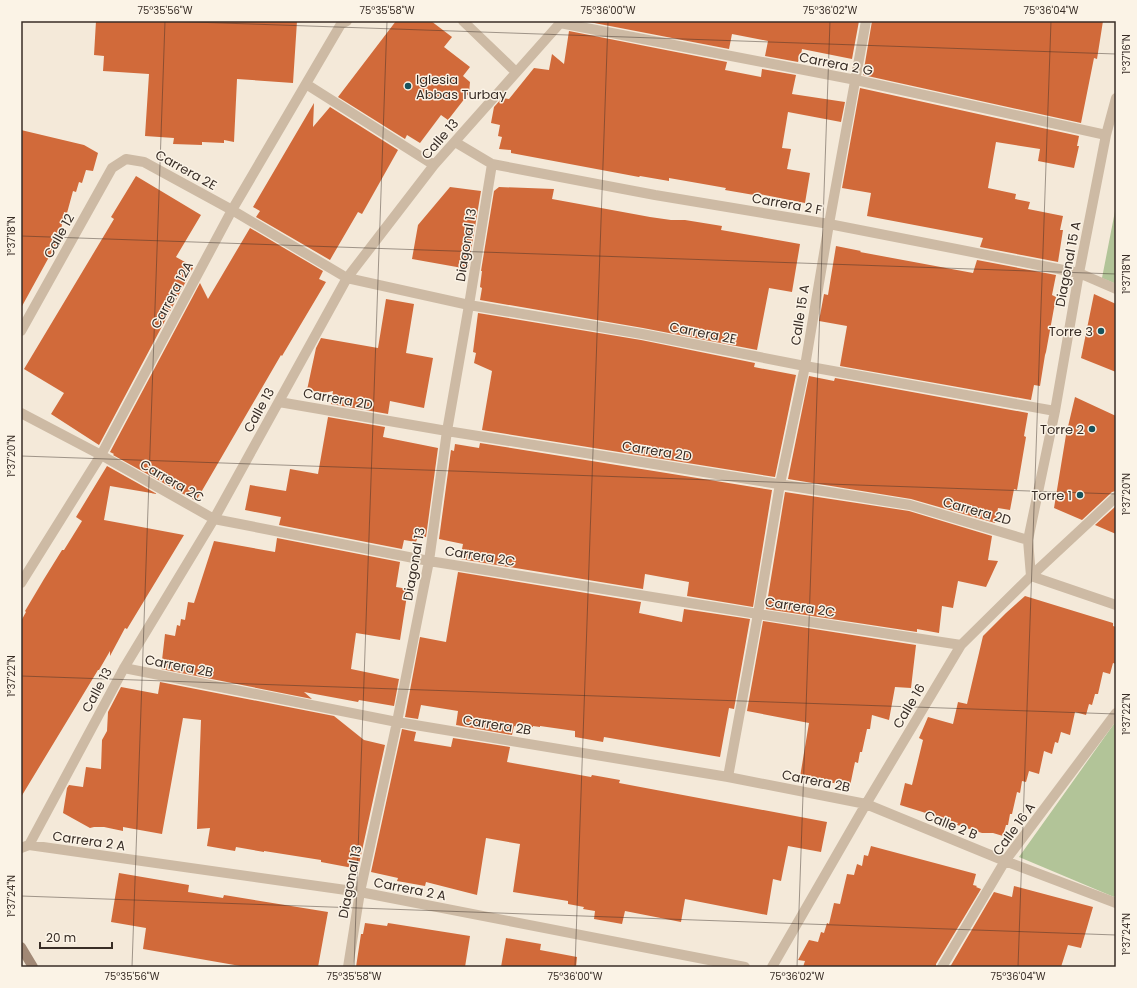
<svg xmlns="http://www.w3.org/2000/svg" width="1137" height="988" viewBox="0 0 1137 988" font-family="Poppins,sans-serif">
<style>
.green{fill:#b2c498}
.building{fill:#d16a3a}
.lines{fill:none;stroke-linecap:round;stroke-linejoin:round}
.street{stroke:#cdbaa4;stroke-width:10}
.secondary{stroke:#a18875;stroke-width:10}
.ticks{fill:none;stroke:#382d26;stroke-width:1;stroke-opacity:0.45}
.poi-dot{fill:#18535d;stroke:#fbf3e6;stroke-width:1.5}
.labels{text-anchor:middle;dominant-baseline:central;stroke-width:3;stroke-linejoin:round;paint-order:stroke}
.street-label{font-size:13px;fill:#382d26;stroke:#fbf3e6}
.poi-label{font-size:13px;fill:#382d26;stroke:#fbf3e6;text-anchor:end}
.neatline{fill:none;stroke:#382d26;stroke-width:1.5}
.ticks-label{font-size:10px;text-anchor:middle;fill:#382d26}
</style>
<rect width="100%" height="100%" fill="#f4e9d9"/>
<path class="green" d="M 1116,206 L 1116,284 L 1102,278 Z
M 1116,721 L 1116,895 L 1114,897 L 1019,857 Z"/>
<path class="building" d="M 96,21 L 297,21 L 293,83 L 237,79 L 234,142 L 224,140 L 224,143 L 202,142 L 202,145 L 173,144 L 174,138 L 145,136 L 149,74 L 103,71 L 104,56 L 94,55 Z
M 396,21 L 431,21 L 452,37 L 444,47 L 470,67 L 463,76 L 470,82 L 469,93 L 448,120 L 441,115 L 420,143 L 407,135 L 405,139 L 338,97 Z
M 584,21 L 859,21 L 852,59 L 802,49 L 801,55 L 800,54 L 798,62 L 765,56 L 768,41 L 732,34 L 729,49 Z
M 872,21 L 1103,21 L 1097,59 L 1094,58 L 1081,123 L 863,75 Z
M 569,31 L 727,62 L 725,70 L 761,77 L 762,69 L 796,75 L 792,94 L 845,102 L 841,122 L 788,112 L 782,148 L 791,149 L 787,169 L 810,173 L 805,203 L 754,193 L 754,195 L 725,190 L 726,188 L 669,178 L 669,181 L 640,176 L 639,177 L 511,153 L 511,150 L 499,149 L 502,137 L 498,136 L 500,125 L 491,123 L 494,107 L 502,98 L 509,99 L 534,68 L 549,70 L 552,54 L 564,64 Z
M 860,88 L 1079,136 L 1077,146 L 1079,146 L 1074,168 L 1038,161 L 1040,149 L 996,142 L 988,188 L 1016,194 L 1015,199 L 1030,202 L 1028,209 L 1063,216 L 1060,230 L 1063,230 L 1058,262 L 980,247 L 983,238 L 867,216 L 871,193 L 842,188 Z
M 314,103 L 313,127 L 330,107 L 398,150 L 362,214 L 358,212 L 330,260 L 256,217 L 260,211 L 253,207 Z
M 21,130 L 84,145 L 98,153 L 93,171 L 86,170 L 82,183 L 79,182 L 76,192 L 73,191 L 67,213 L 64,212 L 60,237 L 21,308 Z
M 136,176 L 201,215 L 176,257 L 192,266 L 193,268 L 99,445 L 51,414 L 64,393 L 24,369 L 114,219 L 111,217 Z
M 450,187 L 481,191 L 468,269 L 412,259 L 418,225 Z
M 499,187 L 554,189 L 552,199 L 650,217 L 671,220 L 685,220 L 722,226 L 721,230 L 800,244 L 792,292 L 769,288 L 757,350 L 643,328 L 480,300 L 482,288 L 480,287 L 482,271 L 481,271 L 494,191 Z
M 250,228 L 323,271 L 319,279 L 326,282 L 282,356 L 281,355 L 196,501 L 113,455 L 114,454 L 110,452 L 200,283 L 208,299 Z
M 836,246 L 861,251 L 860,252 L 973,273 L 977,260 L 1056,275 L 1052,295 L 1056,297 L 1046,352 L 1045,355 L 1040,386 L 1034,385 L 1031,400 L 840,366 L 847,326 L 819,321 L 824,294 L 828,295 Z
M 1094,294 L 1116,304 L 1116,372 L 1081,358 Z
M 386,299 L 414,304 L 406,353 L 433,358 L 424,408 L 390,401 L 388,414 L 331,404 L 333,391 L 324,393 L 307,390 L 316,348 L 321,338 L 378,348 Z
M 478,313 L 641,340 L 755,363 L 754,367 L 796,375 L 775,477 L 482,430 L 492,371 L 474,363 L 476,353 L 473,352 Z
M 809,376 L 834,381 L 835,378 L 1028,413 L 1024,436 L 1026,437 L 1017,490 L 1014,489 L 1010,510 L 998,508 L 995,523 L 911,499 L 788,479 Z
M 1075,397 L 1116,416 L 1116,491 L 1112,492 L 1082,520 L 1054,508 L 1066,435 Z
M 328,417 L 385,427 L 383,437 L 438,448 L 426,537 L 418,536 L 416,542 L 404,540 L 402,549 L 279,525 L 281,517 L 245,510 L 250,485 L 286,491 L 290,469 L 318,474 Z
M 480,443 L 772,490 L 753,607 L 687,596 L 689,582 L 645,574 L 643,589 L 460,559 L 463,544 L 439,539 L 451,450 L 454,451 L 455,444 L 479,448 Z
M 107,466 L 157,494 L 110,486 L 104,520 L 184,535 L 127,629 L 125,628 L 110,656 L 110,651 L 99,670 L 98,670 L 21,797 L 21,621 L 26,612 L 25,611 L 44,579 L 62,550 L 64,550 L 82,521 L 76,517 Z
M 785,492 L 909,511 L 992,536 L 988,560 L 998,561 L 986,587 L 958,581 L 953,608 L 942,606 L 939,633 L 917,629 L 917,632 L 766,609 Z
M 1116,506 L 1116,534 L 1095,525 Z
M 277,538 L 400,562 L 396,587 L 408,589 L 400,640 L 356,633 L 351,669 L 399,679 L 394,706 L 359,700 L 358,702 L 304,692 L 312,699 L 161,669 L 165,634 L 175,636 L 177,625 L 180,626 L 181,619 L 185,620 L 188,602 L 194,603 L 214,541 L 275,552 Z
M 458,572 L 641,602 L 639,613 L 682,622 L 684,609 L 750,619 L 734,709 L 729,708 L 720,757 L 604,737 L 603,742 L 575,737 L 575,731 L 540,726 L 540,727 L 533,726 L 533,727 L 519,725 L 518,727 L 514,726 L 512,735 L 456,725 L 458,711 L 421,705 L 418,719 L 405,717 L 420,637 L 446,642 Z
M 1025,596 L 1113,623 L 1113,626 L 1116,627 L 1116,664 L 1113,663 L 1110,674 L 1103,672 L 1098,694 L 1095,694 L 1092,705 L 1089,704 L 1086,715 L 1075,712 L 1070,735 L 1061,732 L 1058,743 L 1055,742 L 1052,754 L 1044,751 L 1039,774 L 1029,771 L 1026,782 L 1022,781 L 1020,793 L 1017,792 L 1012,814 L 1010,814 L 1008,825 L 1006,825 L 1003,836 L 993,833 L 982,833 L 957,825 L 958,823 L 900,805 L 905,783 L 912,785 L 923,740 L 919,738 L 928,717 L 953,724 L 958,702 L 967,704 L 983,636 L 1006,613 Z
M 763,621 L 916,645 L 911,688 L 895,687 L 889,720 L 872,715 L 870,729 L 867,729 L 862,752 L 860,752 L 858,763 L 855,762 L 850,786 L 800,777 L 809,723 L 747,711 Z
M 160,682 L 334,716 L 364,740 L 385,745 L 358,869 L 321,862 L 321,860 L 264,851 L 264,852 L 236,847 L 235,851 L 207,846 L 210,828 L 197,829 L 201,720 L 183,718 L 162,834 L 123,827 L 123,831 L 104,827 L 94,827 L 90,828 L 63,813 L 67,788 L 69,785 L 83,787 L 86,767 L 101,769 L 102,740 L 107,731 L 108,712 L 121,687 L 158,694 Z
M 402,729 L 416,732 L 414,741 L 451,747 L 453,738 L 510,747 L 507,762 L 591,777 L 592,775 L 620,780 L 619,783 L 827,822 L 821,852 L 788,846 L 781,881 L 773,879 L 767,915 L 685,899 L 681,922 L 625,911 L 622,924 L 594,919 L 595,911 L 583,909 L 584,907 L 568,904 L 568,901 L 513,892 L 520,844 L 486,838 L 477,895 L 426,882 L 425,886 L 397,881 L 398,878 L 371,872 Z
M 871,846 L 976,874 L 973,885 L 977,886 L 976,887 L 981,889 L 936,964 L 936,967 L 803,967 L 805,961 L 798,960 L 809,940 L 818,942 L 821,932 L 824,933 L 827,923 L 829,924 L 834,903 L 840,904 L 847,874 L 854,875 L 857,864 L 862,866 L 864,855 L 868,856 Z
M 119,873 L 189,885 L 188,892 L 223,898 L 224,895 L 328,912 L 318,967 L 246,967 L 143,949 L 146,928 L 111,922 Z
M 1014,886 L 1093,907 L 1081,948 L 1068,945 L 1061,967 L 950,967 L 994,892 L 1012,897 Z
M 365,923 L 387,926 L 388,923 L 470,936 L 465,967 L 356,967 L 361,934 L 363,934 Z
M 506,938 L 541,944 L 540,950 L 577,957 L 576,967 L 501,967 Z"/>
<g class="lines">
<path class="street" d="M 463,21 L 516,72
M 560,23 L 856,80 L 1106,135
M 306,84 L 434,165
M 1116,98 L 1106,135 L 1079,273 L 1055,411 L 1028,540 L 1031,576 L 1116,605
M 455,142 L 492,164 L 655,195 L 829,224 L 1079,273 L 1116,289
M 21,331 L 112,168 L 126,159 L 144,162 L 232,210 L 347,278 L 469,305 L 642,334 L 805,366 L 1055,411
M 279,402 L 447,431 L 910,505 L 1028,540
M 21,413 L 101,455 L 214,519 L 429,561 L 758,614 L 961,645
M 21,583 L 101,455 L 232,210 L 341,24 L 347,21
M 124,668 L 397,722 L 728,777 L 866,804 L 1005,861 L 1116,903
M 728,777 L 758,614 L 780,484 L 805,366 L 829,224 L 866,21
M 29,845 L 124,668 L 214,519 L 347,278 L 434,165 L 562,21
M 21,848 L 29,845 L 360,892 L 745,967
M 348,967 L 360,892 L 397,722 L 429,561 L 447,431 L 469,305 L 492,164
M 772,967 L 866,804 L 961,645 L 1031,576 L 1116,497
M 942,967 L 1005,861 L 1116,713"/>
<path class="secondary" d="M 21,947 L 33,967"/>
</g>
<path class="ticks" d="M 164,21 L 1116,54M 21,236 L 1116,274M 21,456 L 1116,494M 21,676 L 1116,714M 21,896 L 1116,935M 132,967 L 165,21M 354,967 L 387,21M 575,967 L 608,21M 797,967 L 830,21M 1018,967 L 1051,21"/>
<g class="poi-dot">
<circle cx="408" cy="86" r="4"/>
<circle cx="1101" cy="331" r="4"/>
<circle cx="1092" cy="429" r="4"/>
<circle cx="1080" cy="495" r="4"/>
</g>
<g class="labels">
<g class="street-label">
<text transform="translate(836 64) rotate(11)">Carrera 2 G</text>
<text transform="translate(440 139) rotate(-49)">Calle 13</text>
<text transform="translate(186 170) rotate(29)">Carrera 2E</text>
<text transform="translate(787 204) rotate(10)">Carrera 2 F</text>
<text transform="translate(59 236) rotate(-61)">Calle 12</text>
<text transform="translate(466 245) rotate(-81)">Diagonal 13</text>
<text transform="translate(1068 264) rotate(-79)">Diagonal 15 A</text>
<text transform="translate(172 295) rotate(-62)">Carrera 12A</text>
<text transform="translate(800 315) rotate(-81)">Calle 15 A</text>
<text transform="translate(703 333) rotate(11)">Carrera 2E</text>
<text transform="translate(338 399) rotate(10)">Carrera 2D</text>
<text transform="translate(259 410) rotate(-61)">Calle 13</text>
<text transform="translate(657 451) rotate(9)">Carrera 2D</text>
<text transform="translate(172 481) rotate(30)">Carrera 2C</text>
<text transform="translate(977 511) rotate(16)">Carrera 2D</text>
<text transform="translate(480 556) rotate(9)">Carrera 2C</text>
<text transform="translate(414 564) rotate(-80)">Diagonal 13</text>
<text transform="translate(800 607) rotate(9)">Carrera 2C</text>
<text transform="translate(179 666) rotate(11)">Carrera 2B</text>
<text transform="translate(97 690) rotate(-62)">Calle 13</text>
<text transform="translate(909 706) rotate(-59)">Calle 16</text>
<text transform="translate(497 725) rotate(9)">Carrera 2B</text>
<text transform="translate(816 781) rotate(11)">Carrera 2B</text>
<text transform="translate(951 825) rotate(22)">Calle 2 B</text>
<text transform="translate(1014 829) rotate(-54)">Calle 16 A</text>
<text transform="translate(89 841) rotate(8)">Carrera 2 A</text>
<text transform="translate(350 882) rotate(-79)">Diagonal 13</text>
<text transform="translate(410 889) rotate(11)">Carrera 2 A</text>
</g>
<g class="poi-label">
<text x="416" y="79" text-anchor="start">Iglesia<tspan x="416" dy="15">Abbas Turbay</tspan></text>
<text x="1093" y="331">Torre 3</text>
<text x="1084" y="429">Torre 2</text>
<text x="1072" y="495">Torre 1</text>
</g>
</g>
<rect width="1137" height="988" fill="none" stroke="#fbf3e6" stroke-width="44"/>
<path d="M40 942v6h72v-6" fill="none" stroke="#382d26" stroke-width="2"/>
<text x="46" y="942" font-size="12" fill="#382d26" stroke="#fbf3e6" stroke-width="3" paint-order="stroke">20 m</text>
<rect x="22" y="22" width="1093" height="944" class="neatline"/>
<g class="ticks-label">
<text x="165" y="14">75°35'56"W</text>
<text x="387" y="14">75°35'58"W</text>
<text x="608" y="14">75°36'00"W</text>
<text x="830" y="14">75°36'02"W</text>
<text x="1051" y="14">75°36'04"W</text>
<text transform="translate(1126 54) rotate(-90)" y="4">1°37'16"N</text>
<text transform="translate(11 236) rotate(-90)" y="4">1°37'18"N</text>
<text transform="translate(1126 274) rotate(-90)" y="4">1°37'18"N</text>
<text transform="translate(11 456) rotate(-90)" y="4">1°37'20"N</text>
<text transform="translate(1126 494) rotate(-90)" y="4">1°37'20"N</text>
<text transform="translate(11 676) rotate(-90)" y="4">1°37'22"N</text>
<text transform="translate(1126 714) rotate(-90)" y="4">1°37'22"N</text>
<text transform="translate(11 896) rotate(-90)" y="4">1°37'24"N</text>
<text transform="translate(1126 934) rotate(-90)" y="4">1°37'24"N</text>
<text x="132" y="980">75°35'56"W</text>
<text x="354" y="980">75°35'58"W</text>
<text x="575" y="980">75°36'00"W</text>
<text x="797" y="980">75°36'02"W</text>
<text x="1018" y="980">75°36'04"W</text>
</g>
</svg>
